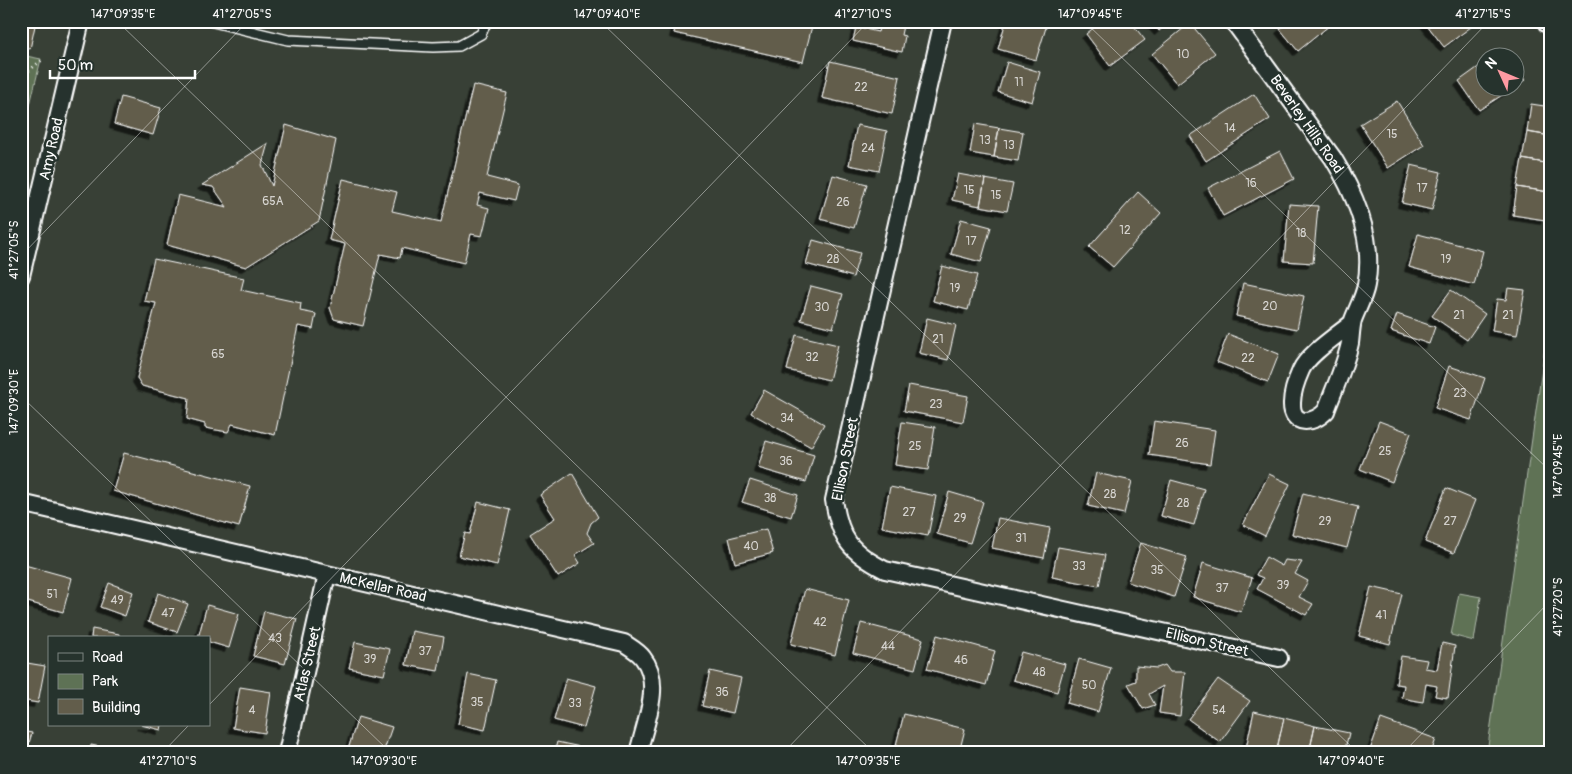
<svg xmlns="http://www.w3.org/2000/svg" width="1572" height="774" font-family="Pangolin,sans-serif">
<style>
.green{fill:#5e7255;stroke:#aeb8aa}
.building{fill:#625d4b;stroke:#fff;filter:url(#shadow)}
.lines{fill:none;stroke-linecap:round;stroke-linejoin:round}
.lane-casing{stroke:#fff;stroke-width:12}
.street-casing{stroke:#fff;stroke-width:20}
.secondary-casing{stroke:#fff;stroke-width:28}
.path{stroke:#fff;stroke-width:3;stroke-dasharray:1 4;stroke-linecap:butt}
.lane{stroke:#26332d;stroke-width:9}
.street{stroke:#26332d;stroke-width:16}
.secondary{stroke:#26332d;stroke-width:24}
.ticks{fill:none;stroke:#fff;stroke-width:1;stroke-opacity:0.45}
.labels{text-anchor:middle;stroke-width:5;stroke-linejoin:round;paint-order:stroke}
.number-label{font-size:12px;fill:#d8d6d2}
.street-label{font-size:15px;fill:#fff;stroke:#26332d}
.neatline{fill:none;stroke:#fff;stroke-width:2}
.ticks-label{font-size:12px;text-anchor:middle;fill:#fff}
</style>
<defs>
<filter id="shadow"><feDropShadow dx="-4.5" dy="4.5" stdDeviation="0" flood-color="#0009"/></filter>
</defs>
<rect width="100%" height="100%" fill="#384036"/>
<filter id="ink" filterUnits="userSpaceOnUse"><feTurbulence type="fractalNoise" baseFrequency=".02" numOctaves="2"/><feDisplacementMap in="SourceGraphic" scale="10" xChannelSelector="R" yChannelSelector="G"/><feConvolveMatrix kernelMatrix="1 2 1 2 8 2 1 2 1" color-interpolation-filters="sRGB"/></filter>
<g filter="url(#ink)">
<!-- green -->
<path class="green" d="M 21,55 L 41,59 L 21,142 Z
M 1551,306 L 1551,753 L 1487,753 Z
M 1459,593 L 1481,597 L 1474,641 L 1451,635 Z"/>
<!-- building -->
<path class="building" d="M 21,21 L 36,21 L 30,49 L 21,47 Z
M 677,21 L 809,21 L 813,22 L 803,62 L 674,33 Z
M 881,21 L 904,21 L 901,35 L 905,36 L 902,52 L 853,41 L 856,27 L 878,32 Z
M 1006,21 L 1048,21 L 1036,60 L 998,49 Z
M 1102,21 L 1130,21 L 1145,40 L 1110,66 L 1086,34 Z
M 1150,21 L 1170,21 L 1159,31 Z
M 1289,21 L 1335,21 L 1298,51 L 1280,29 Z
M 1424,21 L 1467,21 L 1471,27 L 1444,47 Z
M 1190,23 L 1215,53 L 1177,84 L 1152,54 Z
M 1505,49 L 1510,58 L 1493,58 Z
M 830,61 L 900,77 L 892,114 L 822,98 Z
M 1007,62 L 1040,72 L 1032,102 L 998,92 Z
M 1484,63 L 1484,88 L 1513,88 L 1479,110 L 1459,81 Z
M 1514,64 L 1525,80 L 1514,87 Z
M 473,85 L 507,93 L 487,177 L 518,185 L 514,201 L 480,193 L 477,205 L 489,208 L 482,236 L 471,234 L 464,263 L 402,248 L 400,258 L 380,254 L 363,326 L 334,319 L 330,308 L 345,244 L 329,240 L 343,179 L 397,192 L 392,211 L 441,222 Z
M 1254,94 L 1270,119 L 1206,161 L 1190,136 Z
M 121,97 L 161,108 L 153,135 L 114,124 Z
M 1397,101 L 1424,145 L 1388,168 L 1360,124 Z
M 1531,104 L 1551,107 L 1551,136 L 1527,132 Z
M 975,124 L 999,128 L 994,157 L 970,153 Z
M 286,125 L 336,140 L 319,221 L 246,267 L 167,245 L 178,195 L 227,207 L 213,187 L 202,185 L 268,143 L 262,165 L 272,186 Z
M 857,125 L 887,131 L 879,171 L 849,165 Z
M 999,128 L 1023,132 L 1018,161 L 994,157 Z
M 1527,132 L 1551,136 L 1551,164 L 1522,159 Z
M 1280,151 L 1294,179 L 1223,216 L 1208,188 Z
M 1522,159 L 1551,164 L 1549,192 L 1517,187 Z
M 1411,165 L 1441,172 L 1432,210 L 1402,203 Z
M 958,174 L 985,179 L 980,206 L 952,200 Z
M 833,175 L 867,184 L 854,228 L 820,219 Z
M 985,179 L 1013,184 L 1007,211 L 980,206 Z
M 1517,187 L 1549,192 L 1545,220 L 1513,215 Z
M 1138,192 L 1161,213 L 1113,267 L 1089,247 Z
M 1289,204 L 1318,206 L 1313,263 L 1284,261 Z
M 961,219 L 991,227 L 981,262 L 951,254 Z
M 1418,234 L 1483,251 L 1474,285 L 1409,267 Z
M 813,240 L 860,253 L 853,277 L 806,264 Z
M 154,259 L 244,278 L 241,290 L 301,303 L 300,311 L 316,314 L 313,329 L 298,326 L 275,435 L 232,424 L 228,432 L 205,428 L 205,424 L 187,419 L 189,398 L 142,386 L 137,378 L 156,303 L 144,301 Z
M 942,266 L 977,275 L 968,310 L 933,301 Z
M 1243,283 L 1304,296 L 1297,329 L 1236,316 Z
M 811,286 L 843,294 L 833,328 L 801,320 Z
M 1508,288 L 1525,290 L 1517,335 L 1492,331 L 1497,299 L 1506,300 Z
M 1451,290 L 1485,314 L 1467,340 L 1432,316 Z
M 1397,314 L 1435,327 L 1429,344 L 1391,331 Z
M 927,318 L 956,325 L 948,360 L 919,353 Z
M 1228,334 L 1279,354 L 1268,382 L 1217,362 Z
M 796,335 L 838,345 L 829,380 L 787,370 Z
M 1449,366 L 1485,378 L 1471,420 L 1435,408 Z
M 909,385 L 968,396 L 963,422 L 904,411 Z
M 764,390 L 824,424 L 811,447 L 751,413 Z
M 1154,421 L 1215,430 L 1210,464 L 1149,455 Z
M 1379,421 L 1411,433 L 1392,482 L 1360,469 Z
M 902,422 L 935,427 L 928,470 L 895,465 Z
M 766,441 L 814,455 L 806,482 L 758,468 Z
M 124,453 L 250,486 L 239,527 L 113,491 Z
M 572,473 L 598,517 L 591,523 L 587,533 L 594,543 L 575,555 L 580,563 L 558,577 L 530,534 L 555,518 L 540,495 Z
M 1096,473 L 1132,481 L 1124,514 L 1088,506 Z
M 1269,474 L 1290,484 L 1265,536 L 1243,525 Z
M 750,480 L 798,495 L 791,517 L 742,502 Z
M 1171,480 L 1204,489 L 1194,525 L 1161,516 Z
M 890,487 L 936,496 L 928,536 L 882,527 Z
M 1446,488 L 1475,500 L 1454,553 L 1425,542 Z
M 949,492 L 983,502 L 970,543 L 937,534 Z
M 1303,493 L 1358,507 L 1347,548 L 1292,534 Z
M 478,502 L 510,510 L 497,565 L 459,556 L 465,533 L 470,534 Z
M 998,518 L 1050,528 L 1044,558 L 992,548 Z
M 766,529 L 773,553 L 735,563 L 729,538 Z
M 1141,543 L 1187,557 L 1174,597 L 1128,582 Z
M 1058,547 L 1105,555 L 1099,586 L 1052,577 Z
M 1266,557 L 1282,566 L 1285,560 L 1302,562 L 1295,574 L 1308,581 L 1299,597 L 1313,604 L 1306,615 L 1257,589 L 1263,578 L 1256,575 Z
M 1203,563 L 1252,578 L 1241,612 L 1193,597 Z
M 21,564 L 72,578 L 63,612 L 21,600 Z
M 109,583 L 133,592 L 125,616 L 100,607 Z
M 1371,587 L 1402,594 L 1390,644 L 1359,636 Z
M 805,589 L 849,600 L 835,655 L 791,644 Z
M 158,593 L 188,604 L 177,632 L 148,622 Z
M 207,605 L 239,614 L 229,648 L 209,642 L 209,638 L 198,638 Z
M 264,611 L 297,619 L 285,664 L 253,656 Z
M 861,623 L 923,639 L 915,669 L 853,653 Z
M 92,629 L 119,634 L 119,638 L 91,638 Z
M 412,631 L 444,637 L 438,671 L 406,665 Z
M 937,635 L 995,651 L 986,685 L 927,669 Z
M 355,642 L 390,649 L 384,675 L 349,668 Z
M 1442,643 L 1455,646 L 1448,698 L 1435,696 L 1437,686 L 1426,684 L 1423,702 L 1402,698 L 1404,685 L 1396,684 L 1401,656 L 1427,660 L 1425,668 L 1437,670 Z
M 1021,652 L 1065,664 L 1057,692 L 1013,680 Z
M 1079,659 L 1111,668 L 1098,712 L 1067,703 Z
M 21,662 L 45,666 L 38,703 L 21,700 Z
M 1165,665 L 1170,672 L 1185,672 L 1180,716 L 1159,713 L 1163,686 L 1149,694 L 1155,705 L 1143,709 L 1128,684 L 1136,681 L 1136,666 L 1157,668 Z
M 710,671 L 741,678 L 733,713 L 702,706 Z
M 468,674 L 496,680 L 485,730 L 458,724 Z
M 566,678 L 596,686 L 584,728 L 554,720 Z
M 1218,679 L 1250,701 L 1220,742 L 1188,719 Z
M 240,687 L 271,692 L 265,733 L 233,728 Z
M 1254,711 L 1284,718 L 1276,753 L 1245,753 Z
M 904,714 L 965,729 L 959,753 L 924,753 L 896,745 Z
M 358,717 L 392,727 L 383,753 L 347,753 Z
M 1284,718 L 1315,726 L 1309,753 L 1276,753 Z
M 1381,719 L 1436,739 L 1431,753 L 1369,753 Z
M 141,725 L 162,725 L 161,730 Z
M 1315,726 L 1349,733 L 1344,753 L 1309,753 Z
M 21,731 L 32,733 L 26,753 L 21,753 Z
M 557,742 L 585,748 L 584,753 L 554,753 Z
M 91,745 L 131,753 L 90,753 Z
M 223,749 L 240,753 L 222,753 Z"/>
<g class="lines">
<defs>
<path id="lane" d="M 209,21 L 288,40 L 433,47 L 459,46 L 481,34 L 487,21"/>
<path id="street" d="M 943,21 L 834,500 C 840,539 850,552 885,570 L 1279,658
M 1233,21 L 1333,158 C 1355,194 1375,241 1366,285 C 1364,297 1357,309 1353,320 C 1351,328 1351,336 1350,343 C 1345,366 1334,389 1326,411 C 1314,424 1291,427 1292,403 C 1292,393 1297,379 1301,370 C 1308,354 1339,334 1352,323
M 21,276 L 81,21
M 21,503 L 624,643 C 630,647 639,652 643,658 C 663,683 645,724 638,753
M 287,753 L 327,574"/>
<path id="secondary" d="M 1550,21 L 1551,22"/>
</defs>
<!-- lane casing -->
<use href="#lane" class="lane-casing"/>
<!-- street casing -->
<use href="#street" class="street-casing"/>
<!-- secondary casing -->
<use href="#secondary" class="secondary-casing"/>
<!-- path -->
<path class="path" d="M 21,77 L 42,60"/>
<!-- lane -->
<use href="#lane" class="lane"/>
<!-- street -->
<use href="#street" class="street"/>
<!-- secondary -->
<use href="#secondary" class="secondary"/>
</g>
</g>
<!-- ticks -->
<path class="ticks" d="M 117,21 L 874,753M 600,21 L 1358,753M 1084,21 L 1551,472M 21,256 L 248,21M 21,396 L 391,753M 209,705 L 869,21M 162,753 L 189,725M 783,753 L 1489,21M 1403,753 L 1551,600"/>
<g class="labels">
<!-- number labels -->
<g class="number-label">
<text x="1183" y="58">10</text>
<text x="1019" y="86">11</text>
<text x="861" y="91">22</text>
<text x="1230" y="132">14</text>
<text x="1392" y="138">15</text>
<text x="985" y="144">13</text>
<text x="1009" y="149">13</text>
<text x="868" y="152">24</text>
<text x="1251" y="187">16</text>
<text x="1422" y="192">17</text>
<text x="969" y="194">15</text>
<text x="996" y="199">15</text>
<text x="273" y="205">65A</text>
<text x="843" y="206">26</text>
<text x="1125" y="234">12</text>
<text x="1301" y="237">18</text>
<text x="971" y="245">17</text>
<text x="833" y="263">28</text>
<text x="1446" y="263">19</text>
<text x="955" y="292">19</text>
<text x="1270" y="310">20</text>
<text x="822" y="311">30</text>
<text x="1459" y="319">21</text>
<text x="1508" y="319">21</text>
<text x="938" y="343">21</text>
<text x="218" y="358">65</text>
<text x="812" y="361">32</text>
<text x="1248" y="362">22</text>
<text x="1460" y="397">23</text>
<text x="936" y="408">23</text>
<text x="787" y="422">34</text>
<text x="1182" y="447">26</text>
<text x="915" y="450">25</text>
<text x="1385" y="455">25</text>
<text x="786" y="465">36</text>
<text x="1110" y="498">28</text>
<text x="770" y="502">38</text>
<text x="1183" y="507">28</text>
<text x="909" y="516">27</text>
<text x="960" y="522">29</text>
<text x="1325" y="525">29</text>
<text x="1450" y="525">27</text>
<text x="1021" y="542">31</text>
<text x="751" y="550">40</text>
<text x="1079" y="570">33</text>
<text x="1157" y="574">35</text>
<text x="1283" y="589">39</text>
<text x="1222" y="592">37</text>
<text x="52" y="598">51</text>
<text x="117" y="604">49</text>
<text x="168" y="617">47</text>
<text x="1381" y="619">41</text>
<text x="820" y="626">42</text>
<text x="275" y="642">43</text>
<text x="888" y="650">44</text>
<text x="425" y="655">37</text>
<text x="370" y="663">39</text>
<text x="961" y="664">46</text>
<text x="1039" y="676">48</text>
<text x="1089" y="689">50</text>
<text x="722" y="696">36</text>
<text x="477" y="706">35</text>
<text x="575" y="707">33</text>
<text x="252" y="714">4</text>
<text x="1219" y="714">54</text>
</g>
<!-- street labels -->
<g class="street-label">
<text transform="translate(1307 124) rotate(55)" y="5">Beverley Hills Road</text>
<text transform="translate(51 149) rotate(-77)" y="5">Amy Road</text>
<text transform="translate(845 459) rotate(-79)" y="5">Ellison Street</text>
<text transform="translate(383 587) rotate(13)" y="5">McKellar Road</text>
<text transform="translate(1207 642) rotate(13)" y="5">Ellison Street</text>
<text transform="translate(307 664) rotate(-77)" y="5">Atlas Street</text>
</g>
</g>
<!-- margin -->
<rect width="1572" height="774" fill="none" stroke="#26332d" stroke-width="55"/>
<!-- legend -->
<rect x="48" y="636" width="162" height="90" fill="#26332d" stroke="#7d8581"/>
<rect x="58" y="653" width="25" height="8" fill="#26332d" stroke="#7d8581"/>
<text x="92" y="662" font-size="15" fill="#ffffff">Road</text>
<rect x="58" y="674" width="25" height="15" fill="#5e7255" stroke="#7d8581"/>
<text x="92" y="686" font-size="15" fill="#ffffff">Park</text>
<rect x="58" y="699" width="25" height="15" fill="#625d4b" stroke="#7d8581"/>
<text x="92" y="712" font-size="15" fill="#ffffff">Building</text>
<!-- north arrow -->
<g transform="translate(1500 72) rotate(314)"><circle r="24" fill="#26332d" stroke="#7d8581"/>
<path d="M0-4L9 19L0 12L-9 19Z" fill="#ff9aa2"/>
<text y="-8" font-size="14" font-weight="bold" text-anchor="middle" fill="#ffffff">N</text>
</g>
<!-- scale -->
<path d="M50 70v8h145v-8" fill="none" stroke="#ffffff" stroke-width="2.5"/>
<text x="58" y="70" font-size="15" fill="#ffffff" stroke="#26332d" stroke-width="4" paint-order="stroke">50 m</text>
<rect x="28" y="28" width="1516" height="718" class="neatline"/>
<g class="ticks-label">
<text x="123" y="18">147°09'35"E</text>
<text x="242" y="18">41°27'05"S</text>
<text x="607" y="18">147°09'40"E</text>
<text x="863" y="18">41°27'10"S</text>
<text x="1090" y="18">147°09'45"E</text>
<text x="1483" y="18">41°27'15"S</text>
<text transform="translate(14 250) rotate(-90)" y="4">41°27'05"S</text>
<text transform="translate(14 402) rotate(-90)" y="4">147°09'30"E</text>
<text transform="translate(1558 466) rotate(-90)" y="4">147°09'45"E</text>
<text transform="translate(1558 607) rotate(-90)" y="4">41°27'20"S</text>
<text x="168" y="765">41°27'10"S</text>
<text x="384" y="765">147°09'30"E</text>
<text x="868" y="765">147°09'35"E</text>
<text x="1351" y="765">147°09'40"E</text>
</g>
</svg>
